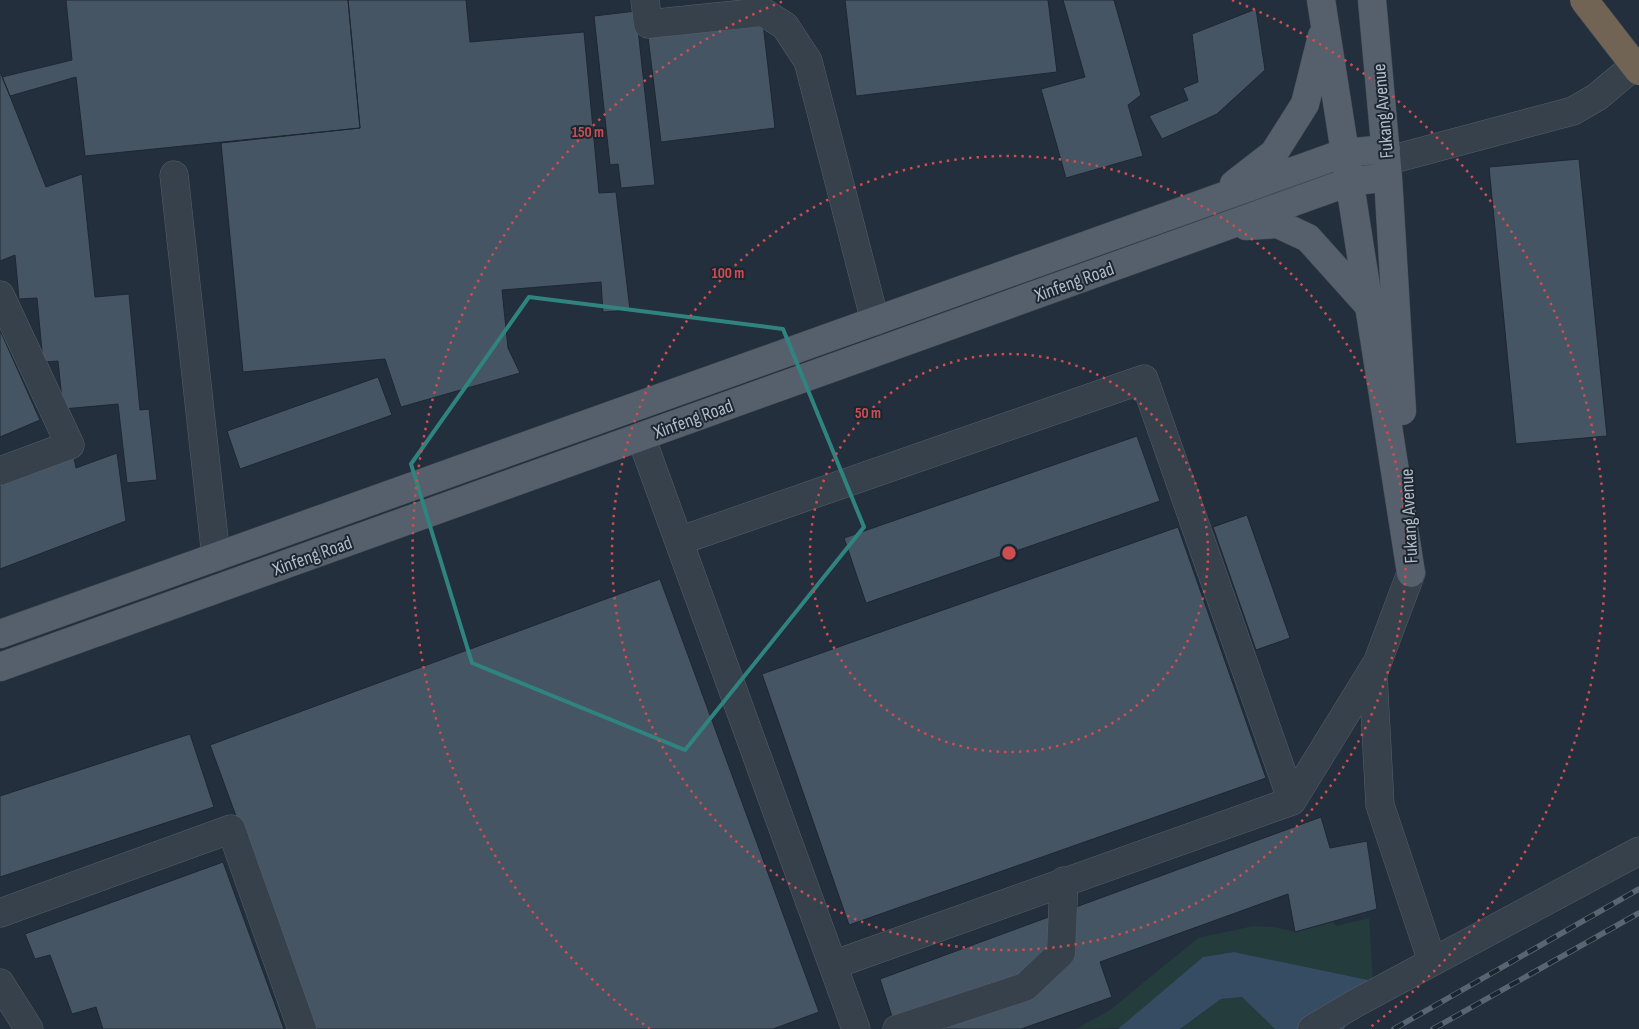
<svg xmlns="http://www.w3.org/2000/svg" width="1639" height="1029" font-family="'Sofia Sans Condensed',sans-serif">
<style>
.green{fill:#253c3d}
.water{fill:#364c63}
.building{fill:#465563;stroke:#1e2833}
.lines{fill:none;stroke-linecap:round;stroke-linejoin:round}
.minor-casing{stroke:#555f6a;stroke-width:29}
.major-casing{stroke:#404a55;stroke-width:29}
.minor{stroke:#37414c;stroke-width:28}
.major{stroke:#55606c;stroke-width:28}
.rail-casing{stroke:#596573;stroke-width:5.5}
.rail{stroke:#1c2631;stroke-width:4;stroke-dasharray:11;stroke-linecap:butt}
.highway-bridge-casing{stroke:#424c57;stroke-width:29;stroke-linecap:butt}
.highway-bridge{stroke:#726454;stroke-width:28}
.marked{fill:none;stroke:#308480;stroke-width:4;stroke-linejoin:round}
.ring{fill:none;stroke:#cd4d50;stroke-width:2.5;stroke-dasharray:2.5 5}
.labels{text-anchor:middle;stroke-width:4;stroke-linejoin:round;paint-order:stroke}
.street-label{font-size:19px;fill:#b2bcc8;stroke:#1c2631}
.centre{fill:#cd4d50;stroke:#1c2631;stroke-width:2.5}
.ring-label{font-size:15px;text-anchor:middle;font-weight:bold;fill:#cd4d50;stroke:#1c2631;stroke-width:4;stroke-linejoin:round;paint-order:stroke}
</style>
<rect width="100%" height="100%" fill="#232f3c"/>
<!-- green -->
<path class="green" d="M 1369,918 L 1373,981 L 1234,952 L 1203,957 L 1120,1028 L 1076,1029 L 1110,1010 L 1198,938 L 1253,926 L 1273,927 L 1296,932 L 1332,922 L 1337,926 Z
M 1242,997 L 1275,1029 L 1180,1029 L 1221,999 Z"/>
<!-- water -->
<path class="water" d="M 1234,952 L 1373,981 L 1344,1029 L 1275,1029 L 1242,997 L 1221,999 L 1180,1029 L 1118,1029 L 1203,957 Z"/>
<!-- building -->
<path class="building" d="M 66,0 L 348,0 L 360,128 L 85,156 L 76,77 L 10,96 L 2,77 L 72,60 Z
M 348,0 L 466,0 L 470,42 L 584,32 L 599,193 L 616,192 L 630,310 L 603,312 L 601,282 L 502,290 L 508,348 L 520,373 L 401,407 L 385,359 L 243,372 L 221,143 L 360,128 Z
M 845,0 L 1048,0 L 1057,72 L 856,96 Z
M 1063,0 L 1114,0 L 1141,95 L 1128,105 L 1143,156 L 1066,178 L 1041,89 L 1085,77 Z
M 1256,9 L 1265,70 L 1217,114 L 1162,139 L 1149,116 L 1188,100 L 1183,88 L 1198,82 L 1192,34 Z
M 636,11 L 655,185 L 621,188 L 618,164 L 610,165 L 594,16 Z
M 763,23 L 775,128 L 661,142 L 648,37 Z
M 0,71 L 46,187 L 82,174 L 95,297 L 129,294 L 140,410 L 149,409 L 157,480 L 127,483 L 118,404 L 63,409 L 58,361 L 43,362 L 37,298 L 19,299 L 15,255 L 0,261 Z
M 1579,159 L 1607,436 L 1516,444 L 1489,167 Z
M 0,330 L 40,420 L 0,437 Z
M 378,377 L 392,415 L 240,469 L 227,431 Z
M 1137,436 L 1160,501 L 866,603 L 844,538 Z
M 117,453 L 126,521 L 0,569 L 0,484 L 74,458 L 76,468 Z
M 1247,515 L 1290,638 L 1256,650 L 1213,527 Z
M 1178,527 L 1266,778 L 849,925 L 762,674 Z
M 660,579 L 819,1012 L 773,1029 L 314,1029 L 210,745 Z
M 190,734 L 214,807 L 0,877 L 0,796 Z
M 1321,817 L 1330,848 L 1367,841 L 1377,909 L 1295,932 L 1288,894 L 1100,962 L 1112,997 L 1021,1029 L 896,1029 L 880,979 Z
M 223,862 L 284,1029 L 103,1029 L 96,1007 L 72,1014 L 50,955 L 35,959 L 25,934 Z"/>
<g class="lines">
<defs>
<path id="minor" d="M 645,0 L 648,24 L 763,12 L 785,26 L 808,61 L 875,321
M 1386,161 L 1573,111 L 1597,97 L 1639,62
M 174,175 L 216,557
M 0,295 L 70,445 L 0,471
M 641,437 L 856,1029
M 679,541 L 1144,379 L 1292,801 L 833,965
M 1411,573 L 1373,674 L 1380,805 L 1432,961
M 1292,801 L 1375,666
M 0,913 L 231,829 L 302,1029
M 0,983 L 29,1029
M 897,1029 L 1025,987 L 1061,953 L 1064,881
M 1312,1029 L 1354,1004 L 1639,851"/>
<path id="major" d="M 1321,0 L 1411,573
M 1372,0 L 1388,177 L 1402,411
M 1234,184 L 1274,153 L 1305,104 L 1322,36
M 1246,226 L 1278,224 L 1308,238 L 1369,306
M 0,634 L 1344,153 L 1386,149
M 0,667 L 1349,182 L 1388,177"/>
</defs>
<!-- minor casing -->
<use href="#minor" class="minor-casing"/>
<!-- major casing -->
<use href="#major" class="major-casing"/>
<!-- minor -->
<use href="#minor" class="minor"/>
<!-- major -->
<use href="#major" class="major"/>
<defs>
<path id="rail" d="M 1394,1029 L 1639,889
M 1433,1029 L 1639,913"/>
</defs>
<!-- rail casing -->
<use href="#rail" class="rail-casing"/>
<!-- rail -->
<use href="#rail" class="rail"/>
<defs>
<path id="highway-bridge" d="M 1584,0 L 1639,71"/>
</defs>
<!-- highway-bridge casing -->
<use href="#highway-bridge" class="highway-bridge-casing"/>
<!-- highway-bridge -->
<use href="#highway-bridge" class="highway-bridge"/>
</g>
<!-- marked area -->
<path class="marked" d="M 529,297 L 783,329 L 864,527 L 685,750 L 472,663 L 411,464 Z"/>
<!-- distance rings -->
<g class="ring">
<circle cx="1009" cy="553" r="199"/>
<circle cx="1009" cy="553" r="397"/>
<path d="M650 1029A596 596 0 0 1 786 0M1232 0A596 596 0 0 1 1368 1029"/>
</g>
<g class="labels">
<!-- street labels -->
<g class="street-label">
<text transform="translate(1382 111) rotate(-95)" y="7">Fukang Avenue</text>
<text transform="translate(1074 281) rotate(-20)" y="7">Xinfeng Road</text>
<text transform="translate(693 418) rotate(-20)" y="7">Xinfeng Road</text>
<text transform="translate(1408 516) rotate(-93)" y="7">Fukang Avenue</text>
<text transform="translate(312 555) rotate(-20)" y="7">Xinfeng Road</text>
</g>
</g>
<circle cx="1009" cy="553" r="8" class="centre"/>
<g class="ring-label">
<text x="588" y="137">150 m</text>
<text x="728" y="278">100 m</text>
<text x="868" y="418">50 m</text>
</g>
</svg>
